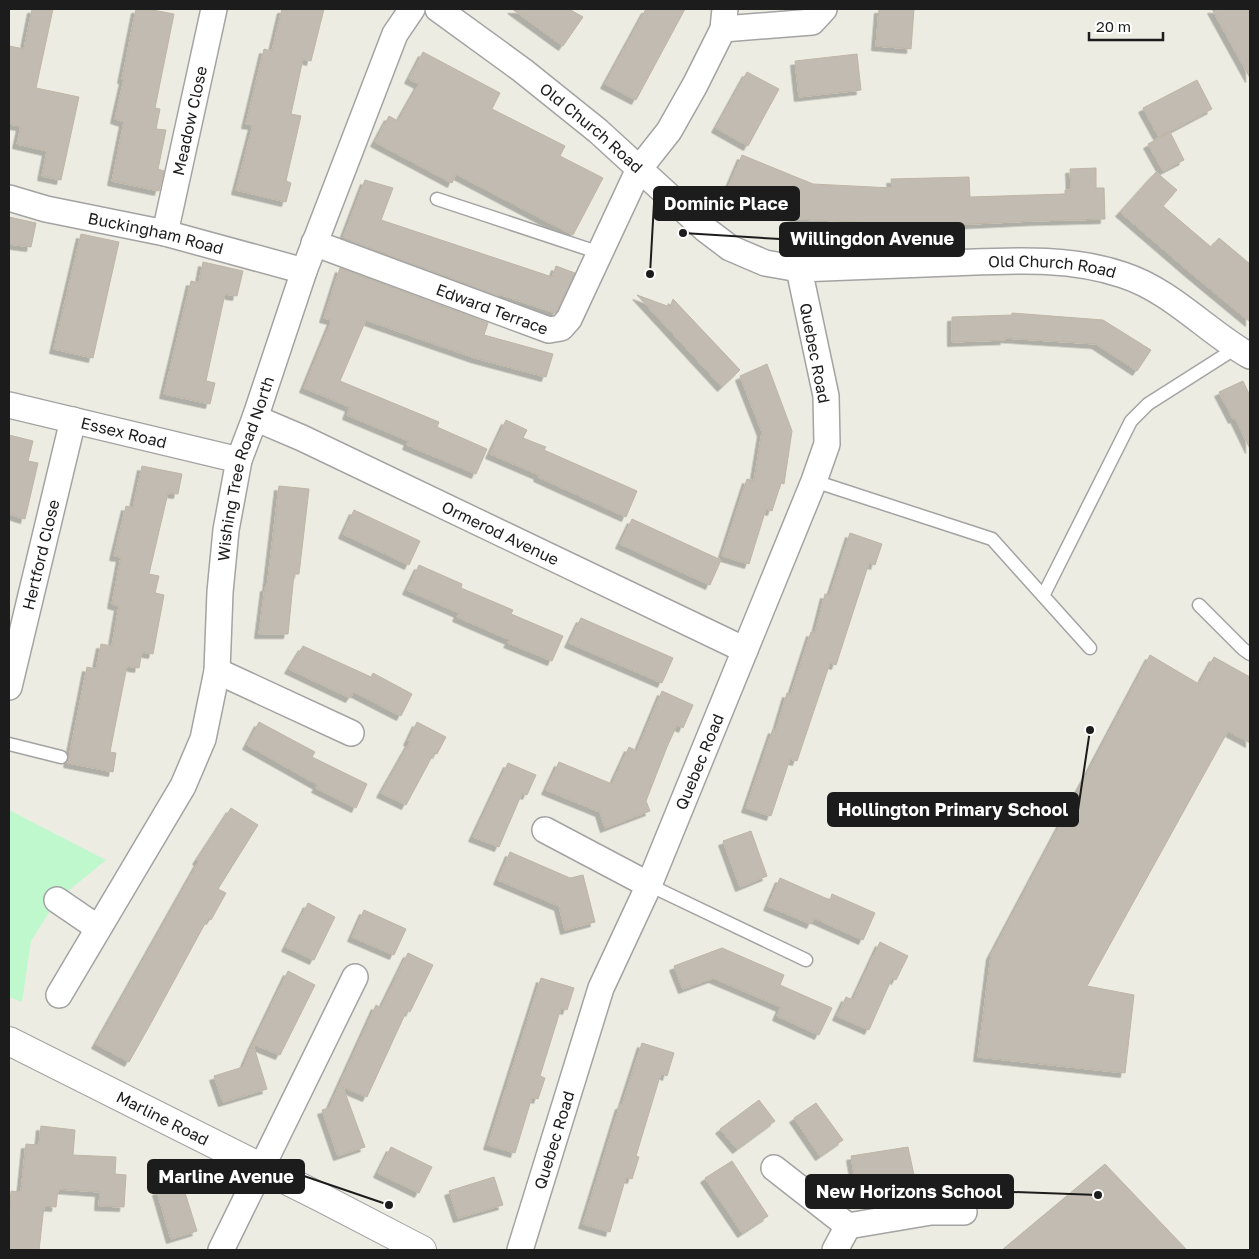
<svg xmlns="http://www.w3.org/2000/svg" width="1259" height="1259" font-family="'Golos Text',sans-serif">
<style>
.park{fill:#bff8cd}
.building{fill:#c2bbb2;stroke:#bfb5a5;filter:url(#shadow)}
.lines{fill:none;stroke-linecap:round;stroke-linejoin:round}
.service-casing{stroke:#a3a3a3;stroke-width:15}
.minor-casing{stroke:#a3a3a3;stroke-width:28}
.tertiary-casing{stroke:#a3a3a3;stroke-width:30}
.service{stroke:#fff;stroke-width:12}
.minor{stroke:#fff;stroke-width:25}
.tertiary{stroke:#fff;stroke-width:28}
.labels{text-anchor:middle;stroke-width:4;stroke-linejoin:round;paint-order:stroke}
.street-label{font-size:16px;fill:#1c1c1c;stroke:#fff}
.leader{fill:none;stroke:#1c1c1c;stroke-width:2}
.callout-dot{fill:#1c1c1c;stroke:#fff;stroke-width:2}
.callout{fill:#1c1c1c;stroke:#1c1c1c;stroke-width:2}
.callout-label{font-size:18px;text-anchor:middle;font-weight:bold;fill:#fff}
</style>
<defs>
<filter id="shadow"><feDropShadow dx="-4.5" dy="4.5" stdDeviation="0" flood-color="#0004"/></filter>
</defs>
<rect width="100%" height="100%" fill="#edece2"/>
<!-- park -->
<path class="park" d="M 9,810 L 106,860 L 57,900 L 31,941 L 22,1002 L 9,997 Z"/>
<!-- building -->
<path class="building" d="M 32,9 L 53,9 L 36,88 L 79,97 L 61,180 L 42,176 L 47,151 L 17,144 L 21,126 L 9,124 L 9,46 L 24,49 Z
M 136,9 L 147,9 L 174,14 L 155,108 L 160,109 L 156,129 L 166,130 L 158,169 L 164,171 L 159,191 L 112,181 L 124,122 L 115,119 L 124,79 L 122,79 Z
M 282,9 L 324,9 L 311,61 L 303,59 L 291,114 L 301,116 L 286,181 L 291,183 L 286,202 L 236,190 L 253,125 L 246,124 L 264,49 L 272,51 Z
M 512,9 L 569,9 L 583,17 L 563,46 Z
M 646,9 L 685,9 L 636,100 L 605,84 Z
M 879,9 L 914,9 L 911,49 L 876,46 Z
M 1212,9 L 1250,9 L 1250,78 Z
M 423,52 L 500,93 L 492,109 L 565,146 L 560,156 L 603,178 L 573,235 L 456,174 L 452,183 L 375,142 L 389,116 L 398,121 L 419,84 L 409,79 Z
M 857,54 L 861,90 L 799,97 L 795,61 Z
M 747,72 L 779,89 L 748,146 L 716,128 Z
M 1197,80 L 1212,109 L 1159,137 L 1143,108 Z
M 1170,132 L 1184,160 L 1163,171 L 1148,144 Z
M 742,155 L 813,184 L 892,188 L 891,179 L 969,177 L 970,197 L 1065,194 L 1065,190 L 1071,190 L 1070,169 L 1096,168 L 1096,188 L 1104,188 L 1105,219 L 1033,221 L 892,228 L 892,224 L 799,219 L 727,190 Z
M 1156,172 L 1177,190 L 1163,206 L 1211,247 L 1219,238 L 1250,264 L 1250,322 L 1192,274 L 1120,212 Z
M 365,180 L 393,188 L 381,220 L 552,277 L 556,266 L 575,273 L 557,311 L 555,313 L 499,294 L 499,296 L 343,238 Z
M 9,217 L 36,223 L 31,247 L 9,244 Z
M 81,234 L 119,242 L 93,358 L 54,349 Z
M 203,262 L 243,271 L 237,296 L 225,294 L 206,381 L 215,383 L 210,404 L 164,394 L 191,281 L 199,283 Z
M 340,268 L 488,323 L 484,335 L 553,354 L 546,377 L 475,358 L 366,320 L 340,381 L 439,422 L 437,427 L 487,449 L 476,474 L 407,445 L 409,441 L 347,415 L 350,407 L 304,388 L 332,320 L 324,318 Z
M 637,295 L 670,307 L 673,299 L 740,370 L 722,387 Z
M 1012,313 L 1103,320 L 1151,350 L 1137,371 L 1096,344 L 1004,338 L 1005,340 L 952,342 L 952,317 L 1012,315 Z
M 767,364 L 792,431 L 784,484 L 781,483 L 772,511 L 766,509 L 749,564 L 722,556 L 747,479 L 754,481 L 762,432 L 740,376 Z
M 1243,381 L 1250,396 L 1250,449 L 1235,418 L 1233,419 L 1219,392 Z
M 506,420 L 527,430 L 523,438 L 546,447 L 544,450 L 637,491 L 626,517 L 538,477 L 539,475 L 490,454 Z
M 9,435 L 33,441 L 28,461 L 38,463 L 25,519 L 9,514 Z
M 142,466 L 182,474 L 178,494 L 168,493 L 149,574 L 159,576 L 155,593 L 164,595 L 153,654 L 142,652 L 139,668 L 127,666 L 110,752 L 116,753 L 113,772 L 68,763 L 87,667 L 96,669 L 101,644 L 112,646 L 119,606 L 112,604 L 121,557 L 114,556 L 126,506 L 133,508 Z
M 279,486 L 309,489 L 299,574 L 294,574 L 288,634 L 259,634 L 265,587 L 267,587 Z
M 354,510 L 420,541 L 409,565 L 343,534 Z
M 632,519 L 721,560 L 710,585 L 620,544 Z
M 850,533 L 882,544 L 875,565 L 869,563 L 836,665 L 830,663 L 797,761 L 790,759 L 771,816 L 746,808 L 773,729 L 776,730 L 787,693 L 791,694 L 811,632 L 815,633 L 825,594 L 830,595 Z
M 419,565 L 462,584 L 461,588 L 513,610 L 511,614 L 563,636 L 552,661 L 508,643 L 510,640 L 457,617 L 459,613 L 407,590 Z
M 581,618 L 673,658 L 662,683 L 569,643 Z
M 303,646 L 371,677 L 373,673 L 412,694 L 401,716 L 354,692 L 350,698 L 289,669 Z
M 1150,655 L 1199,684 L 1214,657 L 1250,677 L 1250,743 L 1228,731 L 1087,986 L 1134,995 L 1125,1073 L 978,1057 L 991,955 Z
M 662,691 L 693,705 L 683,728 L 677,725 L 667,747 L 646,801 L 650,811 L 605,828 L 600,812 L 546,790 L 559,762 L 612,784 L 629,747 L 637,751 Z
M 259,722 L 315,752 L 312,757 L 367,784 L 356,808 L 316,788 L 318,785 L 247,745 Z
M 417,722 L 446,737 L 437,754 L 434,753 L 406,805 L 381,793 L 410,742 L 408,741 Z
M 508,763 L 536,775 L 527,795 L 522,793 L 499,847 L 473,837 Z
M 231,808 L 258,825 L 218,889 L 226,893 L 211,920 L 208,918 L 151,1023 L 129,1062 L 96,1044 L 199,861 L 197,860 Z
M 751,831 L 767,876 L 740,887 L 723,841 Z
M 510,852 L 570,878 L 583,875 L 595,922 L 565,930 L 559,906 L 498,880 Z
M 780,878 L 830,900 L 832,894 L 875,913 L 863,940 L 814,918 L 811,924 L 768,906 Z
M 308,903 L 335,917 L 314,960 L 286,947 Z
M 364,910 L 406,929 L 394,955 L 352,937 Z
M 880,942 L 908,956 L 896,980 L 892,978 L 869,1030 L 837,1016 L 846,997 L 853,1000 Z
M 722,948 L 784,975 L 780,985 L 832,1008 L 819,1035 L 777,1016 L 781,1007 L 713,978 L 683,989 L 674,966 Z
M 408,953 L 433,965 L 410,1012 L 407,1010 L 367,1097 L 343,1087 L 365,1147 L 338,1156 L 322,1110 L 329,1108 L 376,1005 L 381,1008 Z
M 288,971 L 315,985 L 280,1055 L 253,1044 Z
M 541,978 L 574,988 L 567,1010 L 561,1008 L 540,1076 L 545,1078 L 538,1099 L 532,1097 L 515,1153 L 488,1145 Z
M 642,1043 L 674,1053 L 667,1076 L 661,1073 L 636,1156 L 639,1157 L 632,1179 L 626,1177 L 610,1232 L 583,1224 L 620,1105 L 622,1105 Z
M 253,1044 L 267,1089 L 223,1102 L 214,1076 L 243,1067 Z
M 759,1100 L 775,1121 L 737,1149 L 720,1129 Z
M 816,1103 L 843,1140 L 820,1156 L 794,1118 Z
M 41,1126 L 75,1130 L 73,1155 L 116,1157 L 115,1174 L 126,1175 L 124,1207 L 99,1206 L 100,1192 L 58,1189 L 56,1207 L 44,1206 L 39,1250 L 9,1250 L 9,1216 L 11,1191 L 21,1192 L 26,1144 L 39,1145 Z
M 391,1147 L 432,1167 L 419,1193 L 378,1173 Z
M 908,1147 L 914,1175 L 856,1185 L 851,1156 Z
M 732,1161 L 768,1216 L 742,1233 L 705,1178 Z
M 1105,1164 L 1187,1250 L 1002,1250 Z
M 494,1177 L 503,1205 L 458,1218 L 449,1191 Z
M 182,1183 L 197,1231 L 171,1239 L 157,1191 Z"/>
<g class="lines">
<defs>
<path id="service" d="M 437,199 L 600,253
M 814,481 L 992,539 L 1090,648
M 1043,596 L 1131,421 L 1148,404 L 1236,348
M 1199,605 L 1243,649 L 1250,654
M 9,744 L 61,757
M 649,885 L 806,960"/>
<g id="minor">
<path id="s1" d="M 438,9 L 522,70 L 598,131 L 705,229 L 730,248 L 765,263 L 799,269 C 849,267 900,265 950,263 C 1007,261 1068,256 1123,275 C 1172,291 1206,331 1250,356"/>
<path d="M 723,29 L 812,22 L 824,9"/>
<path id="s2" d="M 9,198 L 46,209 L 165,233 L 304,271"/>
<path id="s3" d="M 165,233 L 214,9"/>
<path id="s4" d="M 314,243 L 549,330 L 561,328 L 569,319 L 639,169 L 669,131 L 695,85 L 723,29 L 725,9"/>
<path id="s5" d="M 9,405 L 239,460"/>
<path id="s6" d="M 255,418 L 302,438 L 745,650"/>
<path d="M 217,671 L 351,733"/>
<path id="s7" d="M 9,687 L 73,420"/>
<path d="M 545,830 L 649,885"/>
<path d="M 57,900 L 98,928"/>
<path id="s8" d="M 59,995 L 183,786 L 203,739 L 217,671 L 220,592 L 226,530 L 239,460 L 255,418 L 304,271 L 395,34 L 412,9"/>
<path d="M 774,1168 L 848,1226 L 835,1250"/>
<path d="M 848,1226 L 931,1212 L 964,1212"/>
<path d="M 221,1250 L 355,977"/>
<path id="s9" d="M 520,1250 L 601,988 L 649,885 L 814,481 L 827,444 L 826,396 L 799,269"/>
</g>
<g id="tertiary">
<path id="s10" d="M 9,1041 L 324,1199 L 422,1250"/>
</g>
</defs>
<!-- service casing -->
<use href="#service" class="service-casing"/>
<!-- minor casing -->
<use href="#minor" class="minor-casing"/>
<!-- tertiary casing -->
<use href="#tertiary" class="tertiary-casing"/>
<!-- service -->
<use href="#service" class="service"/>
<!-- minor -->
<use href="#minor" class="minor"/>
<!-- tertiary -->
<use href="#tertiary" class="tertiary"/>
</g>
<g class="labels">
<!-- street labels -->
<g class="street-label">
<text dy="6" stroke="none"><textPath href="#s3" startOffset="115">Meadow Close</textPath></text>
<text dy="6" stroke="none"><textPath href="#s1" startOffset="194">Old Church Road</textPath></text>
<text dy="6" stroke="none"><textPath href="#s2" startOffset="151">Buckingham Road</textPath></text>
<text dy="6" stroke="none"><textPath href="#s1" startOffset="704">Old Church Road</textPath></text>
<text dy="6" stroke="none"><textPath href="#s4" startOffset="190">Edward Terrace</textPath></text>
<text transform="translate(815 353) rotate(79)" y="6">Quebec Road</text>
<text dy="6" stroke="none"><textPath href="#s5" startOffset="118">Essex Road</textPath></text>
<text dy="6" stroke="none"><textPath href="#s8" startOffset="569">Wishing Tree Road North</textPath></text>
<text dy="6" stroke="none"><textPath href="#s6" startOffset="271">Ormerod Avenue</textPath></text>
<text dy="6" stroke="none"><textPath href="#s7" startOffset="136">Hertford Close</textPath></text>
<text dy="6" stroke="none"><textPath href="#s9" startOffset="521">Quebec Road</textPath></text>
<text dy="6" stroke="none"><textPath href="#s10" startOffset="172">Marline Road</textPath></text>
<text dy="6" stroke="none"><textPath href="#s9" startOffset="115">Quebec Road</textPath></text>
</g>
</g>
<!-- callouts -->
<path class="leader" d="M650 274L654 203M683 233L780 239M1090 730L1078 810M389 1205L304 1176M1098 1195L1013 1192"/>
<g class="callout-dot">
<circle cx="650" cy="274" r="5"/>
<circle cx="683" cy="233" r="5"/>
<circle cx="1090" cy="730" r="5"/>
<circle cx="389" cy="1205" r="5"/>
<circle cx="1098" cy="1195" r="5"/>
</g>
<g class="callout">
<rect x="654" y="187" width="145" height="33" rx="5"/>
<rect x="780" y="223" width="184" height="33" rx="5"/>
<rect x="828" y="793" width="250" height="33" rx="5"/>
<rect x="148" y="1160" width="156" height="33" rx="5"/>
<rect x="806" y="1175" width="207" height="33" rx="5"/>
</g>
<g class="callout-label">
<text x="726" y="210">Dominic Place</text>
<text x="872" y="245">Willingdon Avenue</text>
<text x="953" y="816">Hollington Primary School</text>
<text x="226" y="1183">Marline Avenue</text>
<text x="909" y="1198">New Horizons School</text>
</g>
<!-- border -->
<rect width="1259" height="1259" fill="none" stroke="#1c1c1c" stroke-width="20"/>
<!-- scale -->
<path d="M1089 32v8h74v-8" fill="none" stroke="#1c1c1c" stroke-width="2.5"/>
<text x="1096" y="32" font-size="15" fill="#1c1c1c" stroke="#ffffff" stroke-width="4" paint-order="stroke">20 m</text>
</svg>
